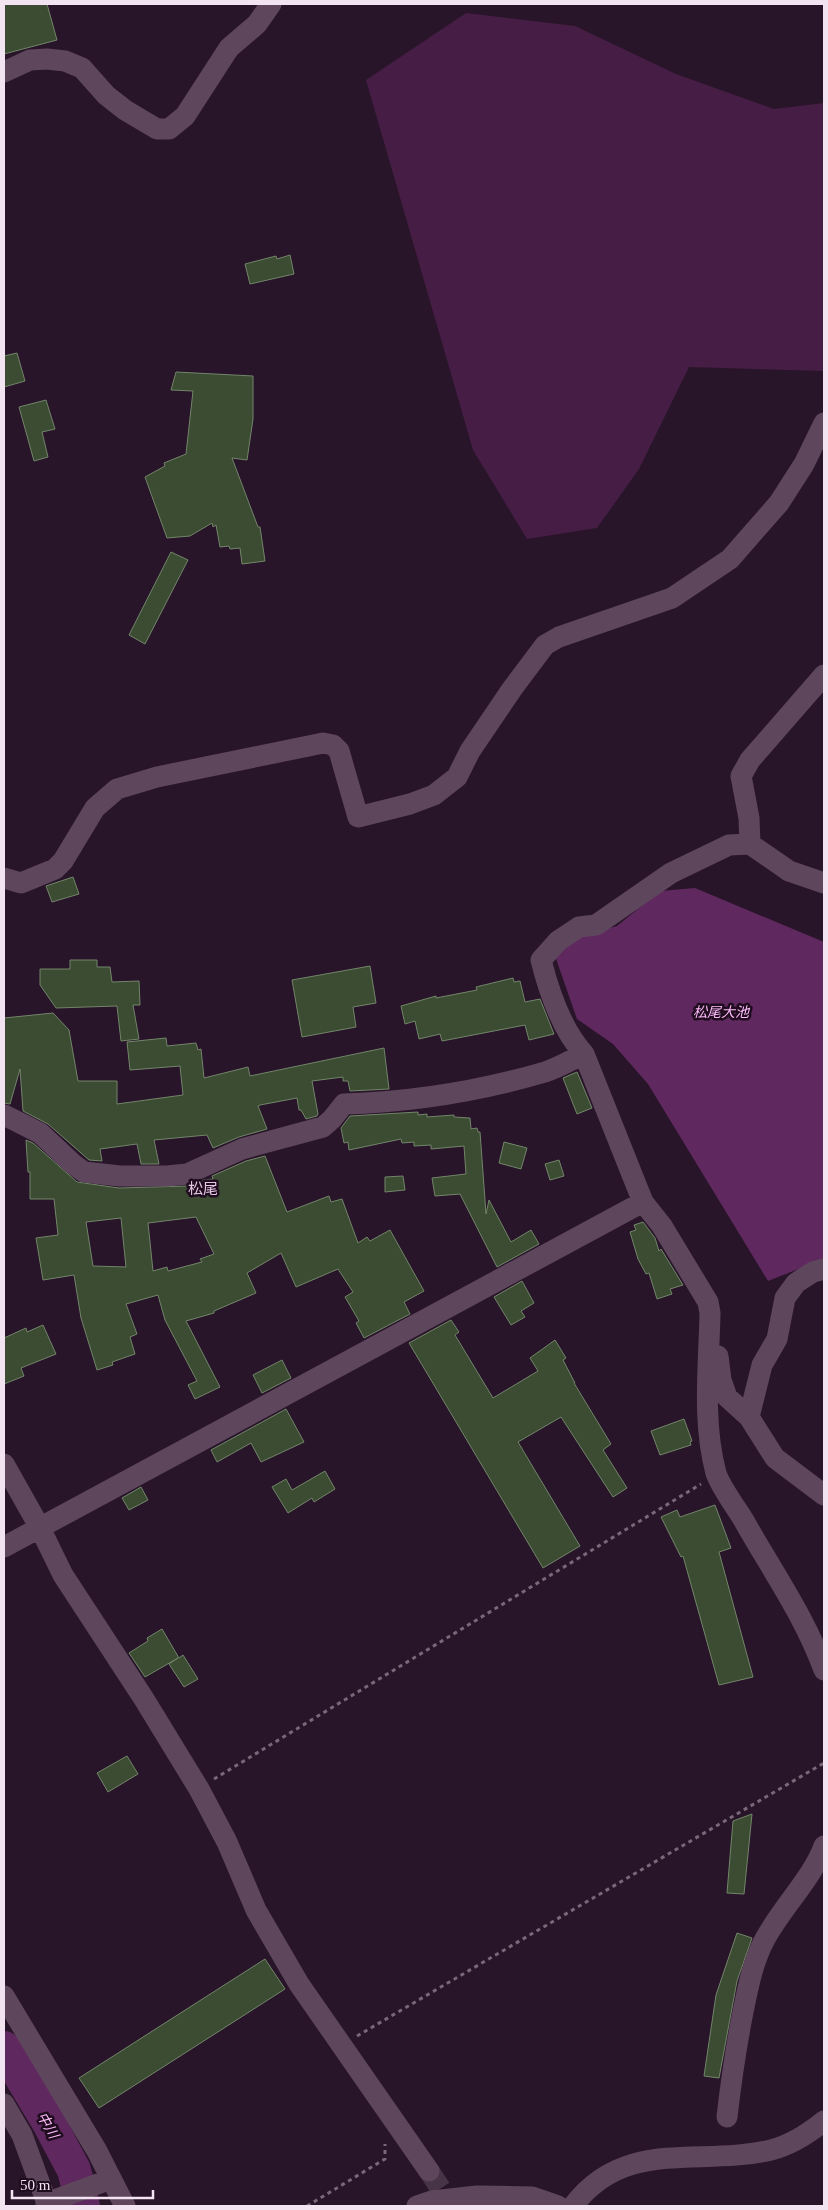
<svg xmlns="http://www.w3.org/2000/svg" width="828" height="2210" font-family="'Times New Roman','Noto Sans JP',serif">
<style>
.green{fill:#461d45}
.water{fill:#5f285e}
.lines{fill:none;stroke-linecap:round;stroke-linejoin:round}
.river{stroke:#5f285e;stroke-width:34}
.building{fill:#3b4c33;stroke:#72856a;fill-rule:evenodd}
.minor-tunnel{stroke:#473447;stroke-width:21;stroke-dasharray:21 11;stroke-linecap:butt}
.path{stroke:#7a6879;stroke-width:3;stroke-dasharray:4 4;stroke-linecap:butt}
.minor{stroke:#5e475d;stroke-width:21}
.labels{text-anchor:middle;stroke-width:5;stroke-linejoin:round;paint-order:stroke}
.water-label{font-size:14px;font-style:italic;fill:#febcfb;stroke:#1f0c1f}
.quarter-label{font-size:15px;fill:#e5c8e3;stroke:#1f0c1f}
</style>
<rect width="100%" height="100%" fill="#291529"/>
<!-- green -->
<path class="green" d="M 466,13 L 575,26 L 676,74 L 774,109 L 824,103 L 824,371 L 689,367 L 639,469 L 597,528 L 527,539 L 473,450 L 366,80 Z"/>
<!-- water -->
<path class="water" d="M 695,888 L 824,942 L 824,1259 L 768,1281 L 648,1084 L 613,1044 L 577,1019 L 554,953 L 569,940 L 617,926 L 660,891 Z"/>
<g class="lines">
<!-- river -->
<path class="river" d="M 4,2048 L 49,2123 L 74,2170 L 83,2206"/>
</g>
<!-- building -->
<path class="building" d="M 4,4 L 47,4 L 57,40 L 4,54 Z
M 290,255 L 294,274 L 250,284 L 245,264 L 276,256 L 277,259 Z
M 17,353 L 25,381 L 4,387 L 4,356 Z
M 176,372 L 253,376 L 253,419 L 247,460 L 232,458 L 258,527 L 260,527 L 265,561 L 242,564 L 240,548 L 230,549 L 229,546 L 220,547 L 216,525 L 213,527 L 212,523 L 190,536 L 167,538 L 145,477 L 165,466 L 164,463 L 186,454 L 193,391 L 171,390 Z
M 46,400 L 55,429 L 42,432 L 48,457 L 34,461 L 19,407 Z
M 171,552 L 188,560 L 145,644 L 129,635 Z
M 73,877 L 79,894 L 52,902 L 46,886 Z
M 70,960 L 97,960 L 97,967 L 110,967 L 112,982 L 139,981 L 140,1005 L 133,1005 L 139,1039 L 121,1041 L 117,1006 L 56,1008 L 40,985 L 40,969 L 70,969 Z
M 370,966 L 376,1003 L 353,1007 L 356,1027 L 302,1037 L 292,980 Z
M 513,978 L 514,982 L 520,981 L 525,1002 L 540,999 L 554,1034 L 529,1040 L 525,1025 L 442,1041 L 440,1034 L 419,1039 L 415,1021 L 405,1024 L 401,1006 L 436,996 L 436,998 L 477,990 L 476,987 Z
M 53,1013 L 69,1030 L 78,1081 L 117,1081 L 117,1104 L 183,1095 L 180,1066 L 130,1070 L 127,1042 L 166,1038 L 167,1046 L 196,1043 L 198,1050 L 201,1049 L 204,1078 L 248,1067 L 250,1076 L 384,1048 L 389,1089 L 350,1091 L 348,1081 L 343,1081 L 343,1077 L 312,1081 L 318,1114 L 317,1116 L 306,1119 L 301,1110 L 299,1110 L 297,1098 L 260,1105 L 258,1106 L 267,1129 L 239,1137 L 213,1148 L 207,1135 L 154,1140 L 159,1164 L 141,1164 L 137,1144 L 100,1149 L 102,1161 L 89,1160 L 48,1124 L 23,1111 L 20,1069 L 10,1104 L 4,1103 L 4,1018 Z
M 577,1072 L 592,1108 L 577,1114 L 563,1078 Z
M 418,1112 L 418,1115 L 427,1114 L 427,1117 L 454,1115 L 454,1117 L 470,1118 L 471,1129 L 477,1128 L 478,1132 L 480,1132 L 486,1214 L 489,1200 L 511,1242 L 531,1230 L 539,1244 L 497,1267 L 460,1194 L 435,1196 L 432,1178 L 466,1174 L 464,1146 L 431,1149 L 431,1145 L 414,1146 L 414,1142 L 402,1143 L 401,1139 L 349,1150 L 348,1142 L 344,1143 L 341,1128 L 350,1116 Z
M 26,1140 L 33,1143 L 77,1182 L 119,1188 L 189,1186 L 204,1180 L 213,1179 L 212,1176 L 246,1161 L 265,1156 L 287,1212 L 329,1196 L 331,1202 L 342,1199 L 358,1243 L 367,1237 L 370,1241 L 390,1230 L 424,1291 L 404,1302 L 410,1314 L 364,1338 L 356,1323 L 359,1321 L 345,1297 L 353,1292 L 338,1269 L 296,1287 L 281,1253 L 247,1273 L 256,1293 L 214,1311 L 214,1313 L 186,1321 L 220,1387 L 195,1399 L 188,1385 L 197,1381 L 165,1320 L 158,1295 L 126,1304 L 137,1334 L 130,1337 L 135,1354 L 112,1362 L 113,1365 L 97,1370 L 81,1318 L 74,1275 L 43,1280 L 36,1238 L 58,1235 L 54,1199 L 30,1199 L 30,1172 L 28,1172 ZM 196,1217 L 214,1254 L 200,1259 L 202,1262 L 168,1271 L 167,1267 L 153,1271 L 148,1223 ZM 121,1218 L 126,1267 L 93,1266 L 86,1222 Z
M 504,1142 L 527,1148 L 521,1169 L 499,1163 Z
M 559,1160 L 564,1176 L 550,1180 L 545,1164 Z
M 403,1176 L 405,1190 L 385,1192 L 385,1177 Z
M 643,1222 L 655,1238 L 659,1251 L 661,1249 L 683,1285 L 670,1289 L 672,1294 L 657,1299 L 649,1273 L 646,1274 L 638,1259 L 630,1232 L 636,1230 L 634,1225 Z
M 522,1281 L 534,1303 L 521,1311 L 525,1317 L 511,1325 L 494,1297 Z
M 451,1320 L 459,1332 L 455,1335 L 493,1398 L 538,1371 L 530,1358 L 555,1340 L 566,1358 L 563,1360 L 575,1383 L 574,1383 L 611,1444 L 603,1450 L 627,1488 L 613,1497 L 561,1417 L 518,1442 L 580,1546 L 543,1568 L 409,1343 Z
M 43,1325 L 56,1354 L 21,1368 L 24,1376 L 4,1384 L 4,1338 L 26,1328 L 27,1332 Z
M 282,1360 L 291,1378 L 262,1393 L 253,1375 Z
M 286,1409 L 304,1442 L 261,1462 L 251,1443 L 217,1462 L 211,1450 Z
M 684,1419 L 692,1441 L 690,1442 L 691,1445 L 660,1455 L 651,1431 Z
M 325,1471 L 335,1489 L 314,1502 L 312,1498 L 288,1513 L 272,1487 L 286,1479 L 292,1490 Z
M 141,1487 L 148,1500 L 129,1510 L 122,1498 Z
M 715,1505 L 731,1548 L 719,1552 L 753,1677 L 719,1685 L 683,1556 L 681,1557 L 661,1517 L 677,1510 L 680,1517 Z
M 162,1629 L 179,1658 L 183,1655 L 198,1679 L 184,1687 L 169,1664 L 178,1658 L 145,1677 L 129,1653 L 148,1641 L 147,1638 Z
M 127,1756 L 138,1774 L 108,1792 L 97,1773 Z
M 752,1814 L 744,1894 L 727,1893 L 733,1821 Z
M 737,1933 L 752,1938 L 737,1981 L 719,2078 L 704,2076 L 716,1995 Z
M 265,1959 L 285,1989 L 99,2108 L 79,2078 Z"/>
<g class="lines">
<!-- minor-tunnel -->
<path class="minor-tunnel" d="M 429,2171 L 452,2206"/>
<!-- path -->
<path class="path" d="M 214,1779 L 701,1484
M 357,2036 L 824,1763
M 307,2206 L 385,2159 L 385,2144"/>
<!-- minor -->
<path class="minor" d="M 4,72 L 30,60 L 47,59 L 65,61 L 82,68 L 106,95 L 125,110 L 157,129 L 169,129 L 185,116 L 229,48 L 257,24 L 271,4
M 750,844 L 749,818 L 741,776 L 750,760 L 824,675
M 4,878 L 21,883 L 55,869 L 63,861 L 95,808 L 117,789 L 157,777 L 323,743 L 333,745 L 339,751 L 358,817 L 410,804 L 434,795 L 457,777 L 470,751 L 512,689 L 545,645 L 559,637 L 672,598 L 730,559 L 779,503 L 804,464 L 824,423
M 824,883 L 789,871 L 750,844 L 729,845 L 671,873 L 596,925 L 579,927 L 558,941 L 541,960 C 549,992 562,1030 584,1054 L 643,1202 L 662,1226 L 708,1302 L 710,1313 C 709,1366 702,1421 716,1473 C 720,1486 735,1506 743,1519 C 771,1569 804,1615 824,1670
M 4,1115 L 40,1133 L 73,1164 L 84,1172 L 120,1176 L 167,1176 L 187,1174 L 242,1149 L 323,1127 L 332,1119 L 344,1104 C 412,1102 480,1091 545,1072 C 558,1068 571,1060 584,1054
M 718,1356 L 721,1380 L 727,1397 L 749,1417 L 775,1458 L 824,1495
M 749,1417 L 762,1365 L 777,1339 L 785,1298 L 796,1283 L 813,1272 L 824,1269
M 4,1464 L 40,1528 L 63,1575 L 144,1699 L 199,1789 L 227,1842 L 256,1910 L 299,1984 L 429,2171
M 4,1547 L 643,1202
M 4,1996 L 97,2151 L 125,2206
M 4,2104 L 22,2135 L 48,2206
M 727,2117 C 731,2082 736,2047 743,2012 C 748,1987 753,1961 765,1939 C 781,1909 813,1877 824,1846
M 46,2203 L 111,2179
M 417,2206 L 432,2201 L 477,2196 L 532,2197 L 558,2206
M 573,2206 C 625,2137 699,2167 771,2150 C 791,2145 808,2134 824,2121"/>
</g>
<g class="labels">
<!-- water labels -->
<g class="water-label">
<text x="721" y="1017">松尾大池</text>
<text transform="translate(48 2125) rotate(60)" y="5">中川</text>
</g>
<!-- quarter labels -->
<g class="quarter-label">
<text x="203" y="1194">松尾</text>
</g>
</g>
<!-- border -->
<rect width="828" height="2210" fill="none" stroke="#f3e4f2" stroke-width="10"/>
<!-- scale -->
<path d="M12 2190v8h141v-8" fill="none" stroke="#f3e4f2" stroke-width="2.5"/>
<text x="20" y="2190" font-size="15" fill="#f3e4f2" stroke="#1f0c1f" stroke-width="4" paint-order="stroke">50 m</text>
</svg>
